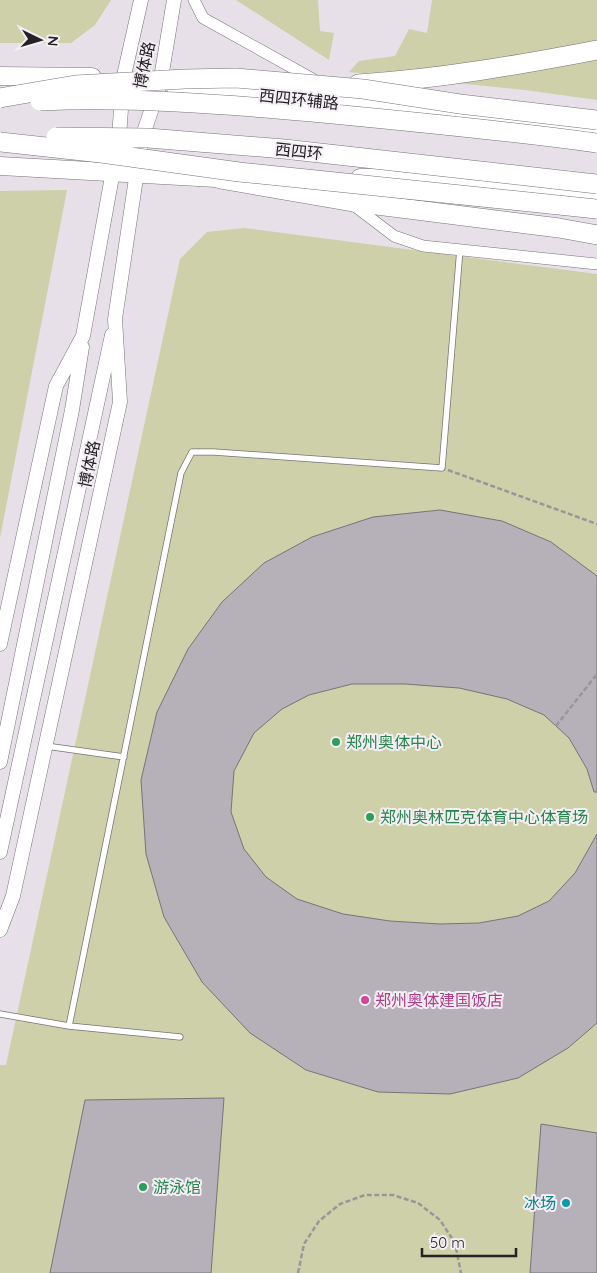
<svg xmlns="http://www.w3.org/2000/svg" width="597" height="1273" font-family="Quicksand,'Noto Sans SC',sans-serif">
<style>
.green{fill:#cdd0a8}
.building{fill:#b6b0b8;stroke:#78737a}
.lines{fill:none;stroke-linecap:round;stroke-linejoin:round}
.service-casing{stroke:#787279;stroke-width:7}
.minor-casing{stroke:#787279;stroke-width:12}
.tertiary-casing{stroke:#787279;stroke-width:15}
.primary-casing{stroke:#787279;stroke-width:19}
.trunk-casing{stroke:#787279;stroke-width:20}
.path{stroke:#9a959b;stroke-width:2.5;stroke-dasharray:5 2.5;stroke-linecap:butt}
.service{stroke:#fff;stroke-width:5.5}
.minor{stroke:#fff;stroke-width:11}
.tertiary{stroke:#fff;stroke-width:14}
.primary{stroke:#fff;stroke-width:18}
.trunk{stroke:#fff;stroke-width:19}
.trunk-bridge-casing{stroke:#787279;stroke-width:20;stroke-linecap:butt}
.trunk-bridge{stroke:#fff;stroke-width:19}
.leisure-dot{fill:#2e9e5b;stroke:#f4eef5;stroke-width:2}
.hotel-dot{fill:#d1479c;stroke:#f4eef5;stroke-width:2}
.culture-dot{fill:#0f9aa8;stroke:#f4eef5;stroke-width:2}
.labels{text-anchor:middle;stroke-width:4;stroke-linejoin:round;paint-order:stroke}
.street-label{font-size:16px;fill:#242225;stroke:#f4eef5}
.leisure-label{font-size:16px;fill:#27864d;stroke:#f4eef5;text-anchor:start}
.hotel-label{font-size:16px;fill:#b23c85;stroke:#f4eef5;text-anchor:start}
.culture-label{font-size:16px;fill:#0d838f;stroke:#f4eef5;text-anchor:end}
</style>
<rect width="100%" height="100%" fill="#e7e0e8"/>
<!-- green -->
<path class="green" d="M 0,0 L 111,0 L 95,25 L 71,43 L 0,43 Z
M 236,0 L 318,0 L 320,31 L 334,33 L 329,60 Z
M 432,0 L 597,0 L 597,100 L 525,90 L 349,72 L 359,61 L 395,56 L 409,29 L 427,33 Z
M 67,190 L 0,538 L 0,191 Z
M 244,228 L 597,274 L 597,1273 L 0,1273 L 0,1065 L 6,1065 L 180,259 L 207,232 Z"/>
<!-- building -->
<path class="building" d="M 440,510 L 502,521 L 551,542 L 597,576 L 597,792 L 594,792 L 587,769 L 569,738 L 544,715 L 507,699 L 459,688 L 405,684 L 352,684 L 309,695 L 282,709 L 254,733 L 234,771 L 231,812 L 244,849 L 266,877 L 297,899 L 343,914 L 390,921 L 440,924 L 479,923 L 518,916 L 549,901 L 575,873 L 597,834 L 597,1023 L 568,1048 L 518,1078 L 450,1094 L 378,1092 L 306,1070 L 250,1033 L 202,982 L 164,917 L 146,854 L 141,780 L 157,712 L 188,649 L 222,602 L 264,563 L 312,537 L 373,517 Z
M 224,1098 L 211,1273 L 50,1273 L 85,1100 Z
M 541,1124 L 597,1133 L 597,1273 L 530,1273 Z"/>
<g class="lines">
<defs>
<path id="service" d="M 46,746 L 124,757
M 0,1014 L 69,1026 L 181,473 L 192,452 L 214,452 L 442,468 L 460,249
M 69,1026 L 180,1037"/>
<path id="minor" d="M 194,0 L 203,18 L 318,82
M 352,204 L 394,236 L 423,246 L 597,264"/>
<path id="tertiary" d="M 0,644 L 56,386 L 83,336 L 119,138 L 123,80 L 141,0
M 0,762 L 72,410 L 82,347
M 0,852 L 112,335
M 0,930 L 13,896 L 120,402 L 115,319 L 142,138 L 160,84 L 174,0"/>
<path id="primary" d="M 0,76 L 92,77
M 175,86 L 597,132
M 0,166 L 234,179
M 360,178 L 401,177 L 597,198"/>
<path id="trunk" d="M 358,84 C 439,79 518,65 597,50
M 220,179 L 353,202 L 559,228 L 597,235"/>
</defs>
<!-- service casing -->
<use href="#service" class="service-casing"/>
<!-- minor casing -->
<use href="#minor" class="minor-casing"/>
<!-- tertiary casing -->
<use href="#tertiary" class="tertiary-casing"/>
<!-- primary casing -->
<use href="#primary" class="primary-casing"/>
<!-- trunk casing -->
<use href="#trunk" class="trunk-casing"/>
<!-- path -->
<path class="path" d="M 448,470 L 597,524
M 556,726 L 597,674
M 298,1273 L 304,1244 L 319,1221 L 340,1204 L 365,1195 L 393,1195 L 418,1203 L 440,1220 L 455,1243 L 461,1273"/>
<!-- service -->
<use href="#service" class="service"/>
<!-- minor -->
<use href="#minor" class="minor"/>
<!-- tertiary -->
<use href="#tertiary" class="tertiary"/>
<!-- primary -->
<use href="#primary" class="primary"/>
<!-- trunk -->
<use href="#trunk" class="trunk"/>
<defs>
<path id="trunk-bridge" d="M 0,98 L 75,85 L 185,79 L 236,78 L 363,89 L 460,104 L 597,120
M 40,101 C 131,97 222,104 312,112 C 407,121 502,130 597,143
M 56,137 L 148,138 L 284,149 L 597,184
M 0,142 L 101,153 L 239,172 L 597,209"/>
</defs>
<!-- trunk-bridge casing -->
<use href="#trunk-bridge" class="trunk-bridge-casing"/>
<!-- trunk-bridge -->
<use href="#trunk-bridge" class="trunk-bridge"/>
</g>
<!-- markers -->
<g class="leisure-dot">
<circle cx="336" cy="742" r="5"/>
<circle cx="370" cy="817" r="5"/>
<circle cx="143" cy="1187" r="5"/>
</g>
<circle class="hotel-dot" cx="365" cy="1000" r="5"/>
<circle class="culture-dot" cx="566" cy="1203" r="5"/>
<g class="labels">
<!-- street labels -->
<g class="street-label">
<text transform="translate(144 65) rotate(-78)" y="6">博体路</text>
<text transform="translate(299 99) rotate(6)" y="6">西四环辅路</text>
<text transform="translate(299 151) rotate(6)" y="6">西四环</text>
<text transform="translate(89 464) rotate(-78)" y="6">博体路</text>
</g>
<!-- leisure labels -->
<g class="leisure-label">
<text x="346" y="748">郑州奥体中心</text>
<text x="380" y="823">郑州奥林匹克体育中心体育场</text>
<text x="153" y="1193">游泳馆</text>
</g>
<!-- hotel labels -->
<g class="hotel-label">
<text x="375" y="1006">郑州奥体建国饭店</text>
</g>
<!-- culture labels -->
<g class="culture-label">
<text x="556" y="1209">冰场</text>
</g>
</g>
<!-- north arrow -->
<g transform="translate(40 40) rotate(95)" stroke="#f4eef5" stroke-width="4" paint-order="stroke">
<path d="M0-4L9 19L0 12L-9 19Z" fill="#242225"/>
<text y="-8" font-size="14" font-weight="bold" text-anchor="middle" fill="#242225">N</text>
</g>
<!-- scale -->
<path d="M422 1248v8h94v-8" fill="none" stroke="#242225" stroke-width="2.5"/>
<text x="430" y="1248" font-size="15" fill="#242225" stroke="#f4eef5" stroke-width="4" paint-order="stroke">50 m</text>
</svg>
